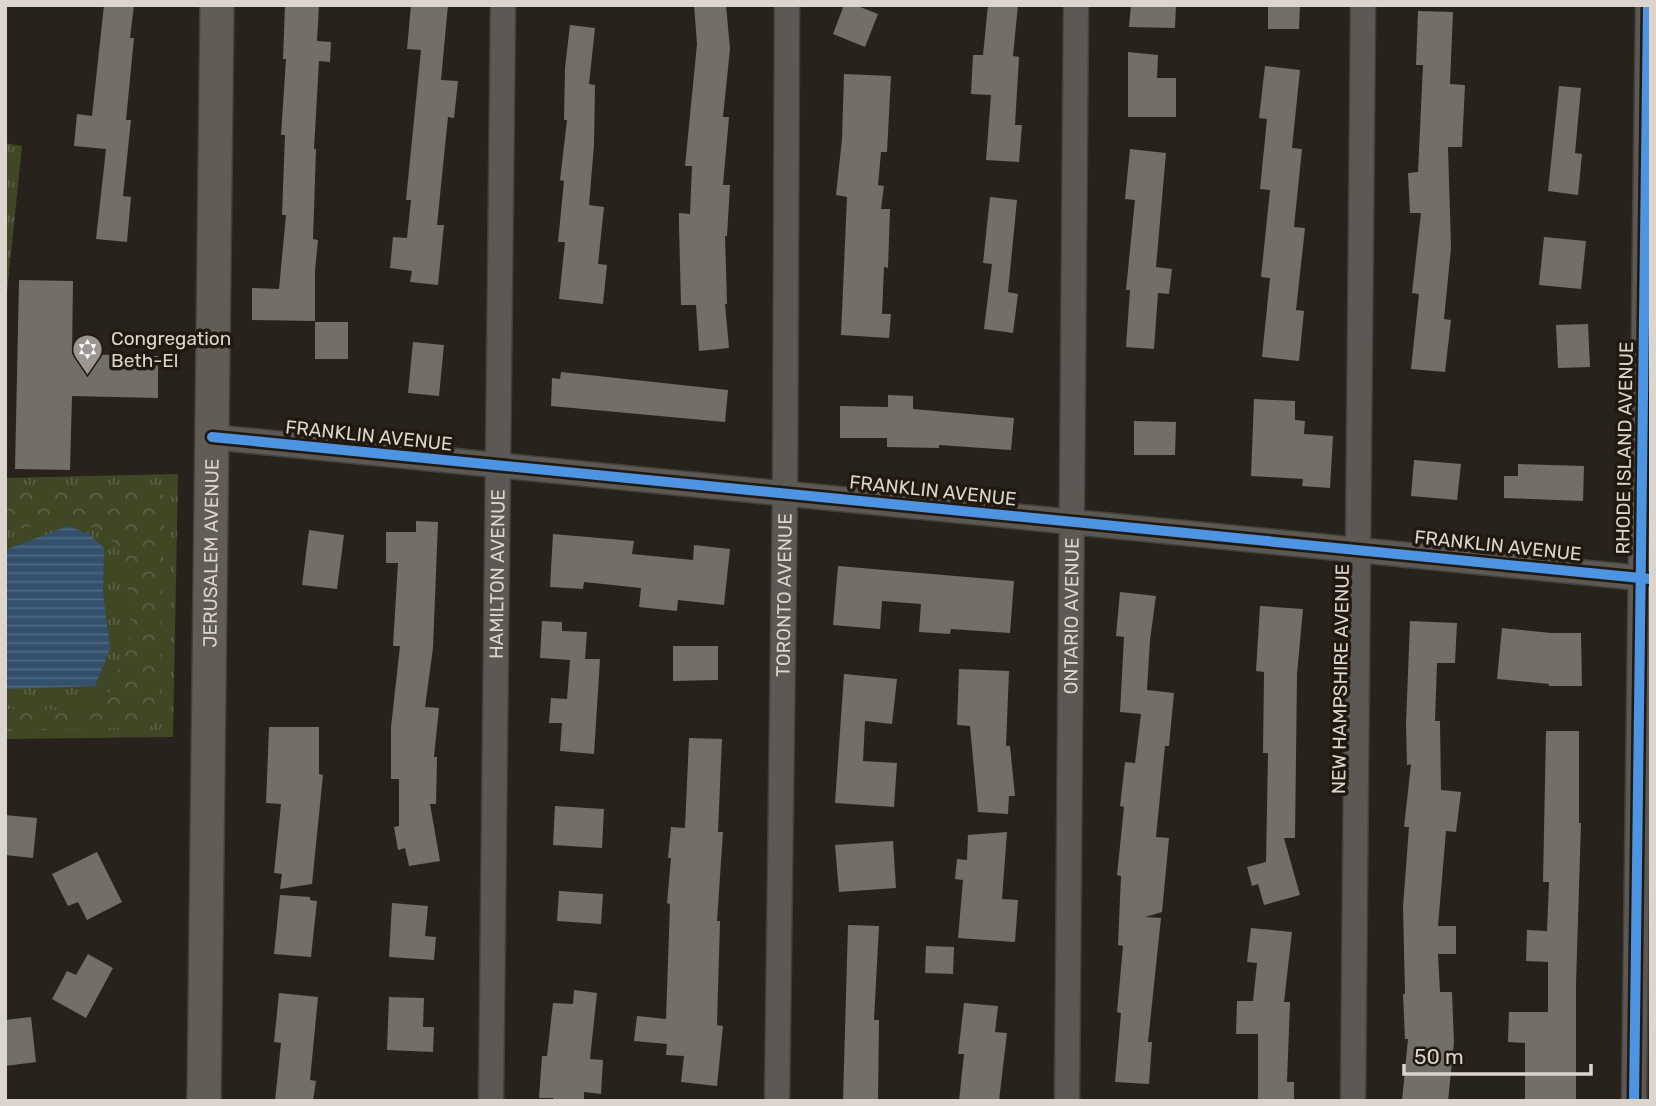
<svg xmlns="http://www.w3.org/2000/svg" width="1656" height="1106" font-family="Rubik,sans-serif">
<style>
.grass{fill:url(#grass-tufts)}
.forest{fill:url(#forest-crowns)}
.water{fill:url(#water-rules)}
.building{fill:#726e68}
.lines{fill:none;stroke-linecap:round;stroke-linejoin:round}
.street-casing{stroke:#443f3b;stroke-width:27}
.secondary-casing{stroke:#443f3b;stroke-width:36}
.street{stroke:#5c5853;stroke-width:24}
.secondary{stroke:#615c54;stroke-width:33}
.cycleway-casing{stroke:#21190f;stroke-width:15}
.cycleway{stroke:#4d94e3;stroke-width:10}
.labels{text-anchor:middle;stroke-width:7;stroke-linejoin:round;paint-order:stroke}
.poi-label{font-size:19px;fill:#dbd5ce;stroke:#21190f;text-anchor:start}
.street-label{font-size:19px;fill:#dbd5ce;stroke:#21190f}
</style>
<defs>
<pattern id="grass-tufts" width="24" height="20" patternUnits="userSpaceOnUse" patternTransform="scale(1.75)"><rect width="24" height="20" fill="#404725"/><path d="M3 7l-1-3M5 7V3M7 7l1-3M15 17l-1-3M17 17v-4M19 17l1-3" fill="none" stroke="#5b6143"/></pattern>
<pattern id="forest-crowns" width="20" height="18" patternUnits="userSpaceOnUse" patternTransform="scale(1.75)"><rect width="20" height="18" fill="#404725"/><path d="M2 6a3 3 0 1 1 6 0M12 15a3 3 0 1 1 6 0" fill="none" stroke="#5b6143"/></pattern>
<pattern id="water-rules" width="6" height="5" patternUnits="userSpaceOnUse" patternTransform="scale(1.75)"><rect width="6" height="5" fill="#33506c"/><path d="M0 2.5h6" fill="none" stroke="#506880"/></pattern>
</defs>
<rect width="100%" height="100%" fill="#27221c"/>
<!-- grass -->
<path class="grass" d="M 5,143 L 22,146 L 5,312 Z
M 178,474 L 173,737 L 5,739 L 5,478 Z"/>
<!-- forest -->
<path class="forest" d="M 35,487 L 154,488 L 165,497 L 159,718 L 150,727 L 5,731 L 5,709 L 72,710 L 109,693 L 131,636 L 126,559 L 104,532 L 74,520 L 5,531 L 5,492 Z"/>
<!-- water -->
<path class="water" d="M 68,526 L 89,534 L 104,548 L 103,592 L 110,649 L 95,686 L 5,689 L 5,550 Z"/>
<!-- building -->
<path class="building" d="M 104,5 L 134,5 L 130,38 L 134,38 L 126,120 L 131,120 L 123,196 L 131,197 L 127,242 L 96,239 L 106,149 L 74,146 L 77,114 L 92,116 Z
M 285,5 L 319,5 L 317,41 L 331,42 L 330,62 L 319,61 L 314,149 L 316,149 L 313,239 L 318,240 L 315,271 L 315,321 L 252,320 L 252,288 L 279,289 L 286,215 L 282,215 L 285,135 L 281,135 L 286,59 L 283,59 Z
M 411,5 L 448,5 L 441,80 L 458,81 L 454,118 L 448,117 L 437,225 L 444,225 L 438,285 L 410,282 L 412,271 L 390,268 L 393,237 L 407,238 L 411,200 L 406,200 L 421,50 L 407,49 Z
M 694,5 L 726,5 L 730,49 L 723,117 L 729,117 L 723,185 L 730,185 L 727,236 L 725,236 L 727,304 L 725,304 L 729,348 L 699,351 L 696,305 L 681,305 L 679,226 L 679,213 L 690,214 L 692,166 L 685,166 L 697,44 Z
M 844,5 L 855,5 L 878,14 L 865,47 L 833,34 Z
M 988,5 L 1018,5 L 1013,56 L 1019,57 L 1015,125 L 1022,125 L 1019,162 L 986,160 L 991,95 L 971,94 L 973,55 L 983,55 Z
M 1131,5 L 1176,5 L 1175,28 L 1129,27 Z
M 1268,5 L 1300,5 L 1299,29 L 1268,29 Z
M 1418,11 L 1453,12 L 1450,84 L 1465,85 L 1462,147 L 1448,147 L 1451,248 L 1444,319 L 1451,320 L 1445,372 L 1411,369 L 1419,294 L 1412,293 L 1421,213 L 1410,213 L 1408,173 L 1418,172 L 1423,65 L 1416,65 Z
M 570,25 L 595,28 L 589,84 L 595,85 L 594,145 L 589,205 L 604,207 L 598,264 L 607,265 L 603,304 L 559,299 L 565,242 L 558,242 L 564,181 L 560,180 L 567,120 L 564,120 L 565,68 Z
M 1128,52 L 1158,55 L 1157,78 L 1176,78 L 1176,117 L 1128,117 Z
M 1265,66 L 1300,70 L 1292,148 L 1302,149 L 1294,227 L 1305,228 L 1296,310 L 1304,311 L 1299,361 L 1262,357 L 1270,278 L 1261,277 L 1270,190 L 1260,189 L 1267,119 L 1259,118 Z
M 844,74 L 891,76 L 887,152 L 881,152 L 878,185 L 884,186 L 881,209 L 890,209 L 888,268 L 884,267 L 882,314 L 891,314 L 889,338 L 841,335 L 847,197 L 836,195 L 842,139 Z
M 1559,86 L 1581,88 L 1575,153 L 1582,154 L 1578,195 L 1548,191 Z
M 1130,149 L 1166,153 L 1156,267 L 1172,269 L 1169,294 L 1158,293 L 1154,349 L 1126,347 L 1130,290 L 1126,290 L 1135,200 L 1125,199 Z
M 990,197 L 1017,200 L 1008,292 L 1018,294 L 1013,333 L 984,329 L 992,264 L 983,263 Z
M 1544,237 L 1586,241 L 1581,289 L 1539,285 Z
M 19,280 L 73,281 L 72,354 L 158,356 L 158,398 L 72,396 L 70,470 L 15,469 Z
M 315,322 L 348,322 L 348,359 L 315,359 Z
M 1588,324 L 1590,367 L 1558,368 L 1556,325 Z
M 413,342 L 444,345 L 439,396 L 408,393 Z
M 561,372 L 728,390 L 725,422 L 551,406 L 552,378 L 560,379 Z
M 888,395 L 913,396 L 913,409 L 1014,418 L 1011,450 L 939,445 L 939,448 L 887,447 L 887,438 L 840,438 L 840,406 L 888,407 Z
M 1254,399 L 1295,401 L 1295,420 L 1305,421 L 1304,434 L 1333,436 L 1330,488 L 1302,486 L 1303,479 L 1251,476 Z
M 1134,421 L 1176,422 L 1175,455 L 1134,455 Z
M 1414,460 L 1461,464 L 1457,500 L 1411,496 Z
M 1518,464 L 1584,466 L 1583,501 L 1504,498 L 1504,476 L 1518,476 Z
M 416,521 L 438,522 L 433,648 L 425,707 L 439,708 L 434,757 L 437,757 L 436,804 L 430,804 L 440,861 L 409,866 L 405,848 L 398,850 L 394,827 L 399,826 L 399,779 L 391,779 L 391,727 L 400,646 L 393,646 L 398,563 L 386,563 L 386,532 L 416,532 Z
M 309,530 L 344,535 L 337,589 L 302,585 Z
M 553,534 L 634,541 L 632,554 L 693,560 L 694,545 L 730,549 L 724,605 L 678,600 L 677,611 L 639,607 L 641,588 L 584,582 L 583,589 L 550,587 Z
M 838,566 L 1014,581 L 1010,633 L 951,629 L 950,634 L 919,632 L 921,604 L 882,601 L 880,629 L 833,625 Z
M 1120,592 L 1156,596 L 1150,640 L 1147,690 L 1174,693 L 1169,746 L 1165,746 L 1156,837 L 1169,838 L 1162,912 L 1145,917 L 1161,918 L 1148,1042 L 1152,1042 L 1149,1084 L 1115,1082 L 1121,1013 L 1117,1012 L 1123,946 L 1118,945 L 1121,876 L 1117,875 L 1124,807 L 1120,806 L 1125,762 L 1135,763 L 1141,714 L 1120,712 L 1124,637 L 1116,636 Z
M 1260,606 L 1303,609 L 1297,674 L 1295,838 L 1284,838 L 1300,895 L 1264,905 L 1258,884 L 1252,886 L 1247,867 L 1266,862 L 1268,753 L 1263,753 L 1264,672 L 1256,671 Z
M 542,621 L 562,622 L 562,631 L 587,632 L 585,659 L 600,659 L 594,754 L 560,751 L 562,723 L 549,723 L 551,698 L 567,699 L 570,660 L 540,658 Z
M 1410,621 L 1457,623 L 1455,663 L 1437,663 L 1435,721 L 1440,721 L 1441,790 L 1461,792 L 1456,832 L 1446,831 L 1438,926 L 1456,926 L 1456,954 L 1438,954 L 1440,992 L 1452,992 L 1454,1043 L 1448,1101 L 1402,1101 L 1408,1039 L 1405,1039 L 1403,994 L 1405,994 L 1403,907 L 1409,827 L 1404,827 L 1411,764 L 1407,765 L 1406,724 Z
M 1502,628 L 1551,633 L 1581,633 L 1582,686 L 1549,686 L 1549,684 L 1497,679 Z
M 673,646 L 718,646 L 718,680 L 673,681 Z
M 959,669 L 1009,671 L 1006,746 L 1010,746 L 1015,796 L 1009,796 L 1008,814 L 978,812 L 970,726 L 957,725 Z
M 844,674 L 897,679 L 892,724 L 865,721 L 863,761 L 897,763 L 894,807 L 835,803 Z
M 269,727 L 319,727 L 319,774 L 323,775 L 312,884 L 280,889 L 282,874 L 274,873 L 281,804 L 266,803 Z
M 1546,731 L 1579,731 L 1579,823 L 1581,823 L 1576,984 L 1576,1100 L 1525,1100 L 1525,1043 L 1508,1042 L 1509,1012 L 1548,1012 L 1548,962 L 1526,961 L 1527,930 L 1547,931 L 1549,882 L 1543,882 Z
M 689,738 L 722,739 L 718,832 L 723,832 L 717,921 L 720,921 L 717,1025 L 723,1026 L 717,1086 L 681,1082 L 684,1056 L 666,1055 L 667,1044 L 634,1041 L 637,1016 L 666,1019 L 670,904 L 667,903 L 671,858 L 668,858 L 671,827 L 685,828 Z
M 555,806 L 604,809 L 602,848 L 553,845 Z
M 5,815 L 37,818 L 33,858 L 5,855 Z
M 1007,832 L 1002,899 L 1018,900 L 1015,942 L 958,938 L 963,880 L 955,879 L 957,859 L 967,860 L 968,835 Z
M 893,841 L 896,888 L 839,892 L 835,845 Z
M 97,852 L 122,902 L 87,920 L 78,902 L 68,906 L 52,874 Z
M 559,891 L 603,894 L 601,924 L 557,921 Z
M 280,895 L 310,897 L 310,900 L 317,901 L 311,957 L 274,954 Z
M 392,903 L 428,906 L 425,936 L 436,937 L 434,960 L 389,957 Z
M 848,925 L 879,926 L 874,1020 L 879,1020 L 878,1101 L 843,1101 Z
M 1251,928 L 1292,932 L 1284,1002 L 1290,1002 L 1287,1082 L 1294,1082 L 1294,1101 L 1258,1101 L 1258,1034 L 1236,1034 L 1237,1001 L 1253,1001 L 1257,963 L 1247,962 Z
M 926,946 L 954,947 L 953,974 L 925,973 Z
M 88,954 L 113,968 L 86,1018 L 52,999 L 67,971 L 76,975 Z
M 574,990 L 597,993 L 590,1059 L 603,1060 L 601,1094 L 584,1092 L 584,1101 L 553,1101 L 553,1098 L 539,1098 L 542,1056 L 547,1056 L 553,1003 L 573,1004 Z
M 279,993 L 318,997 L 310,1080 L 316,1081 L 313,1101 L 275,1101 L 281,1043 L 274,1042 Z
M 389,997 L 424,998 L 423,1027 L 434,1027 L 433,1052 L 387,1050 Z
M 964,1003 L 998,1006 L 995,1032 L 1007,1033 L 999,1101 L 959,1101 L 964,1054 L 958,1054 Z
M 31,1017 L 36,1062 L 5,1066 L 5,1020 Z"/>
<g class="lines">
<defs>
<g id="street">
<path d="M 212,437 L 1651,579"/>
<path id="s1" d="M 491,1101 L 503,5"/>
<path id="s2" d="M 777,1101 L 785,493 L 787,5"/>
<path id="s3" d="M 1067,1101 L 1076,5"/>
<path d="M 1353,1101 L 1363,5"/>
<path d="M 1634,1101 L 1648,5"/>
</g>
<g id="secondary">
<path id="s4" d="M 204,1101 L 217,5"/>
</g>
</defs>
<!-- street casing -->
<use href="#street" class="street-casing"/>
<!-- secondary casing -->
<use href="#secondary" class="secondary-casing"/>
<!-- street -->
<use href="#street" class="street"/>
<!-- secondary -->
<use href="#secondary" class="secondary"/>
<defs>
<path id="cycleway" d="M 212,437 L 1651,579
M 1634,1101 L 1648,5"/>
</defs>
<!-- cycleway casing -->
<use href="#cycleway" class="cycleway-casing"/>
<!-- cycleway -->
<use href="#cycleway" class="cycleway"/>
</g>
<!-- icons -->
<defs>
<symbol id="synagogue-pin" viewBox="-11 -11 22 30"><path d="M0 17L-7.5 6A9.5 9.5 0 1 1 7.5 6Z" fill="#9c9690" stroke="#21190f"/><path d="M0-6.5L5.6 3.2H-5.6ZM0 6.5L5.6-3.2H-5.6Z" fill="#fff"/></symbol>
</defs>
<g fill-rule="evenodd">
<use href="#synagogue-pin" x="70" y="332" width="35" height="47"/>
</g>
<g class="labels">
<!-- poi labels -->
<g class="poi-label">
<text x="111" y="345">Congregation<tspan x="111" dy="22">Beth-El</tspan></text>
</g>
<!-- street labels -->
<g class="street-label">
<text transform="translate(369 435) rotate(6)" y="7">FRANKLIN AVENUE</text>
<text transform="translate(1624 448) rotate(-89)" y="7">RHODE ISLAND AVENUE</text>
<text transform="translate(933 490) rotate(6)" y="7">FRANKLIN AVENUE</text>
<text transform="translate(1498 545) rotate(6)" y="7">FRANKLIN AVENUE</text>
<text dy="7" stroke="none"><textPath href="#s4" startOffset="548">JERUSALEM AVENUE</textPath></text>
<text dy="7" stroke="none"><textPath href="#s1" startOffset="527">HAMILTON AVENUE</textPath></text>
<text dy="7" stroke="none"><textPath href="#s2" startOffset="506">TORONTO AVENUE</textPath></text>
<text dy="7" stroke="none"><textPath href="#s3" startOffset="485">ONTARIO AVENUE</textPath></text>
<text transform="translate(1340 679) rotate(-89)" y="7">NEW HAMPSHIRE AVENUE</text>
</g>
</g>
<!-- border -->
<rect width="1656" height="1106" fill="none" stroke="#dbd5ce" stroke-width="14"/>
<!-- scale -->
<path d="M1404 1064v10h187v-10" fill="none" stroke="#dbd5ce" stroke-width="3.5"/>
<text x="1414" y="1064" font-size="21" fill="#dbd5ce" stroke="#21190f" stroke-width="5" paint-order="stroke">50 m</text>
</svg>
